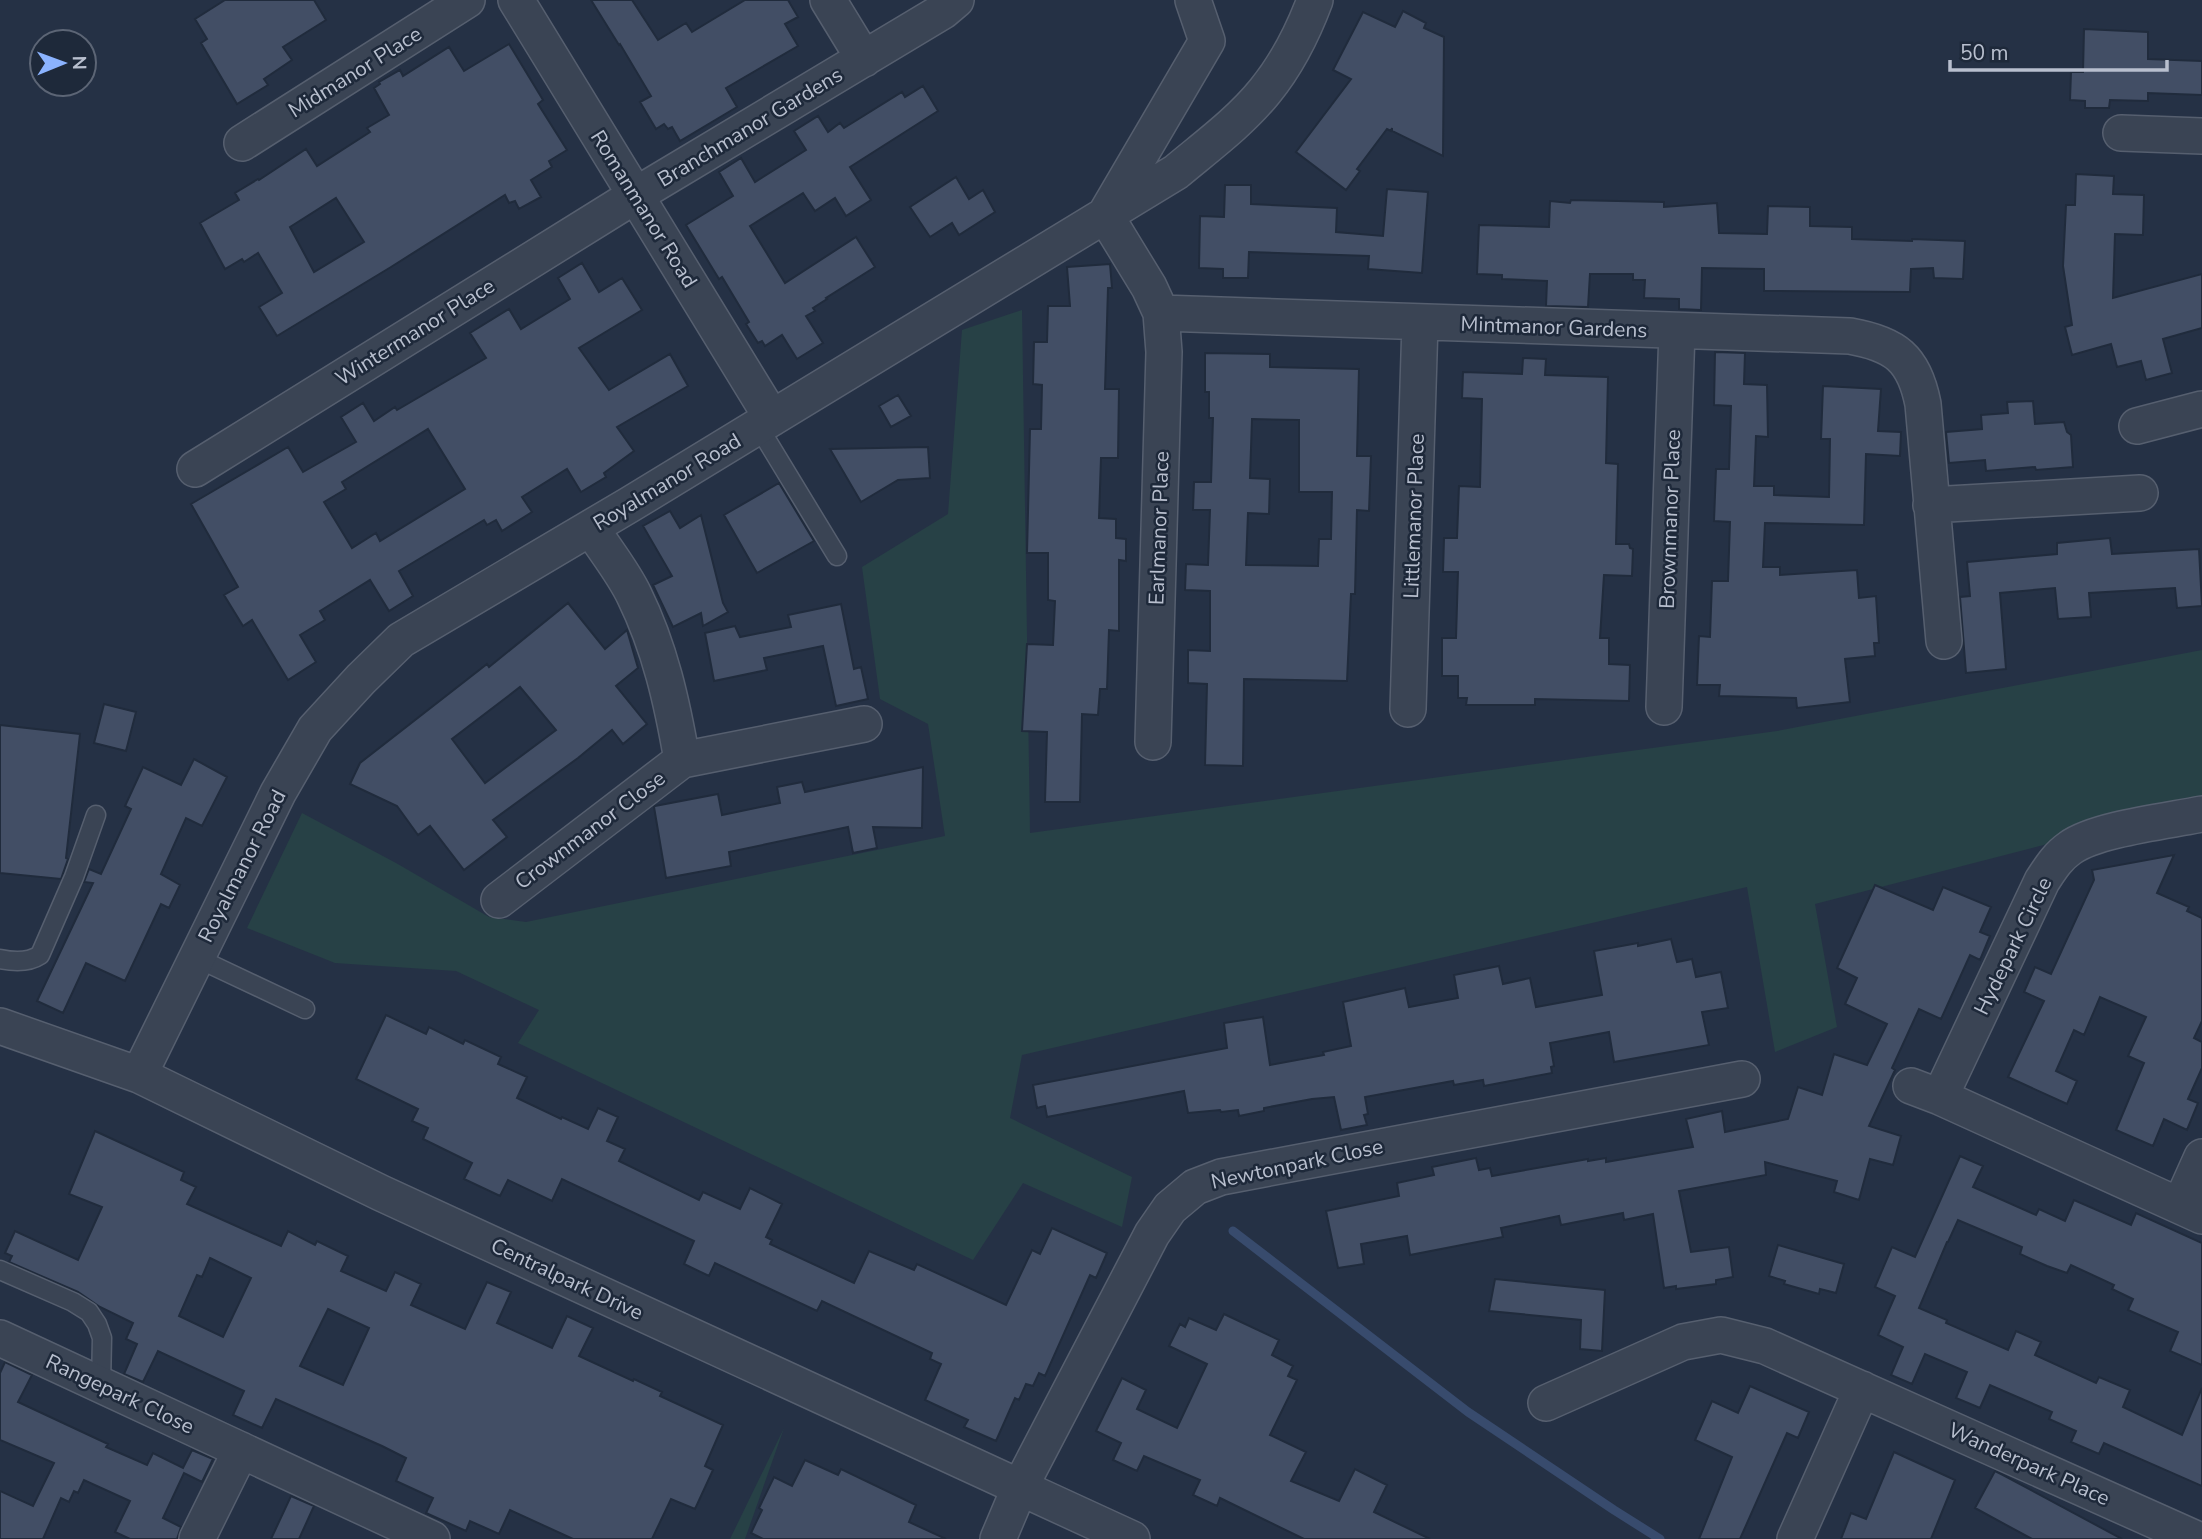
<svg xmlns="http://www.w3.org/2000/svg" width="2202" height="1539" font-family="'Nunito Sans',sans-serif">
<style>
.green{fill:#274146}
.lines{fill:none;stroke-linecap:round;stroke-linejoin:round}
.stream{stroke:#384b6d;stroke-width:9}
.building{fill:#424e65;stroke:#202b3c;stroke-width:2;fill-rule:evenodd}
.lane-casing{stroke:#565f6f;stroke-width:21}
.street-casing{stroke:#565f6f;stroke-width:38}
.lane{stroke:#3a4454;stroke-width:18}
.street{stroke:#3a4454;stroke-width:35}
.labels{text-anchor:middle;stroke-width:5;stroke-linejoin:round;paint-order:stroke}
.street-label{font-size:21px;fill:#b8bfce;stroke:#1e293a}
</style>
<rect width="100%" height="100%" fill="#253145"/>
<!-- green -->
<path class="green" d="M 1022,310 L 1030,833 L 1777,731 L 2202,650 L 2202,804 L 1815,904 L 1837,1027 L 1775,1052 L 1747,887 L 1022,1055 L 1010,1118 L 1132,1177 L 1122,1227 L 1023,1183 L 973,1260 L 518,1043 L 539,1010 L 456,971 L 335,963 L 247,928 L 302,813 L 396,863 L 489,917 L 526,922 L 945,836 L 928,724 L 880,699 L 862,567 L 948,514 L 962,330 Z
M 784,1428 L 745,1539 L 730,1539 Z"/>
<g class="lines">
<!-- stream -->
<path class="stream" d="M 1233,1231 L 1468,1412 L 1614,1510 L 1660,1539"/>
</g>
<!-- building -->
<path class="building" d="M 225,0 L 314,0 L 326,20 L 283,47 L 292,60 L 264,79 L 268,85 L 237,104 L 201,43 L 207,39 L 195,19 Z
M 591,0 L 632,0 L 658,40 L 686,23 L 692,32 L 745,0 L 788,0 L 798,17 L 785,24 L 798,46 L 726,88 L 737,107 L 680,141 L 672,127 L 668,129 L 664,124 L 656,129 L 640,102 L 651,96 L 620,44 L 619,45 Z
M 1403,11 L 1426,23 L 1424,28 L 1444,37 L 1443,156 L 1392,131 L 1392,128 L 1391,131 L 1387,129 L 1357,169 L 1360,171 L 1346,190 L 1296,152 L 1351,79 L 1333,70 L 1363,12 L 1395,27 Z
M 2084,29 L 2148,32 L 2148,59 L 2202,61 L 2202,95 L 2148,93 L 2148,101 L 2110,100 L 2109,108 L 2085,108 L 2085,101 L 2070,100 L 2071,72 L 2083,72 Z
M 509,44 L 543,100 L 538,104 L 567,150 L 549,161 L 552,167 L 531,180 L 541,197 L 519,209 L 515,201 L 509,203 L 505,195 L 391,267 L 277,336 L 259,307 L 282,293 L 258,253 L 244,262 L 242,259 L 225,269 L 200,223 L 239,200 L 235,193 L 258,179 L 259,180 L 306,149 L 317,166 L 370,132 L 367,128 L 389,115 L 374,88 L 380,84 L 379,82 L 400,70 L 403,76 L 449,47 L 464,71 ZM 336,198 L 364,242 L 314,272 L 290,227 Z
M 923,86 L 938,111 L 850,167 L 871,200 L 846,216 L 835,198 L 815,211 L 803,193 L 750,226 L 785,283 L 856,237 L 875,267 L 826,298 L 827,299 L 813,308 L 815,311 L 806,316 L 823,343 L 797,359 L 782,335 L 765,346 L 762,341 L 758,343 L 746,324 L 749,322 L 722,277 L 719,279 L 686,225 L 733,196 L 719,172 L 741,158 L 755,182 L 806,150 L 794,131 L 818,116 L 828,132 L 840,123 L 844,128 L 902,92 L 905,97 Z
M 2076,174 L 2114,176 L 2113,194 L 2144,195 L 2143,235 L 2115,234 L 2113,298 L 2202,274 L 2202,328 L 2163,339 L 2172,373 L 2146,380 L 2141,361 L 2117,367 L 2111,344 L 2072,355 L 2065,327 L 2072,325 L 2063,266 L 2066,205 L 2075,205 Z
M 956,177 L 969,199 L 983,190 L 995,212 L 959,235 L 952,223 L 930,237 L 910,207 Z
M 1225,185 L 1251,185 L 1251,204 L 1337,208 L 1336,232 L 1383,236 L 1387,189 L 1428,192 L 1422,273 L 1368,269 L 1369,256 L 1249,252 L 1248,278 L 1223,278 L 1223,269 L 1199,268 L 1200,216 L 1224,217 Z
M 1571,200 L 1664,202 L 1664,207 L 1717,203 L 1719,233 L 1767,234 L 1768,206 L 1810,207 L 1810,226 L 1852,227 L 1852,239 L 1912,241 L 1912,239 L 1965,241 L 1963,279 L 1934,278 L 1933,268 L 1911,269 L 1910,292 L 1764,291 L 1764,269 L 1702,268 L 1701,310 L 1679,309 L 1679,299 L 1644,298 L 1645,280 L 1633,280 L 1633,274 L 1590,274 L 1588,307 L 1546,306 L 1547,281 L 1502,279 L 1502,275 L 1477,274 L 1479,225 L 1549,227 L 1550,201 L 1570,203 Z
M 582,263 L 599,292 L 622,278 L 642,310 L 579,348 L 609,390 L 670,354 L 688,386 L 617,427 L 634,451 L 604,473 L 606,477 L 581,492 L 567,469 L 522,497 L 532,512 L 502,531 L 496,520 L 487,525 L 484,520 L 399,571 L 413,596 L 389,611 L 370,580 L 320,611 L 325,620 L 300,635 L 316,662 L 288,680 L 252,620 L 243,626 L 224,595 L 238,587 L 191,504 L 288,447 L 303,472 L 356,442 L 341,417 L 363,403 L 374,421 L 395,407 L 397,410 L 486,358 L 470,333 L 509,309 L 521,329 L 570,299 L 558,278 ZM 428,429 L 465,489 L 380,541 L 376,533 L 352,548 L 324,502 L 346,489 L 342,482 Z
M 1110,264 L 1112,288 L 1108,288 L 1105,389 L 1119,389 L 1118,458 L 1101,458 L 1099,518 L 1116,519 L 1116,538 L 1126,539 L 1126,561 L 1119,560 L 1119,631 L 1109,630 L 1107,689 L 1100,689 L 1098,715 L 1082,714 L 1080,802 L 1045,802 L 1047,732 L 1022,731 L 1027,644 L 1053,645 L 1055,601 L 1048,600 L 1048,553 L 1027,553 L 1030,429 L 1041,429 L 1042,385 L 1033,384 L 1034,342 L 1047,342 L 1048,306 L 1070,306 L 1067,267 Z
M 1715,352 L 1745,353 L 1744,384 L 1767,385 L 1768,437 L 1756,436 L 1754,486 L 1774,486 L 1774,495 L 1829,497 L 1830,439 L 1821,439 L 1823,386 L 1881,389 L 1878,431 L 1901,432 L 1900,456 L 1866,454 L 1864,525 L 1765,523 L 1763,567 L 1780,567 L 1780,575 L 1857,570 L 1859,598 L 1876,596 L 1879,643 L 1874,643 L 1875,656 L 1845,659 L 1850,702 L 1797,708 L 1796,698 L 1719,696 L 1720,685 L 1697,685 L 1699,636 L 1710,637 L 1712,581 L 1728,581 L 1730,522 L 1714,521 L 1716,469 L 1729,469 L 1731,406 L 1714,405 Z
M 1205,353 L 1270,354 L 1270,367 L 1359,369 L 1357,456 L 1371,456 L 1369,511 L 1357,510 L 1355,594 L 1351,594 L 1347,681 L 1244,679 L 1243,766 L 1205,765 L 1207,684 L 1188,683 L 1188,650 L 1210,651 L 1210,591 L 1185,590 L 1186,564 L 1208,565 L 1210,510 L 1193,510 L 1194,482 L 1211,482 L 1213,418 L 1209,418 L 1209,392 L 1205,392 ZM 1252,419 L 1299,420 L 1299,492 L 1332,492 L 1331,539 L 1319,539 L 1318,566 L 1246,565 L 1248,513 L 1269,514 L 1270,479 L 1250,478 Z
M 1523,358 L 1546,359 L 1545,375 L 1608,377 L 1606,463 L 1618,464 L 1616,544 L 1629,544 L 1630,548 L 1633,549 L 1632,576 L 1604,575 L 1600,638 L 1609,638 L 1609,664 L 1630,665 L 1629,701 L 1535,699 L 1535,705 L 1466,705 L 1467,698 L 1458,698 L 1458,676 L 1442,676 L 1442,638 L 1456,638 L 1458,572 L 1443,572 L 1444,538 L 1457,538 L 1459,486 L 1480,487 L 1482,399 L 1462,398 L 1463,372 L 1522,374 Z
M 898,395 L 911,416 L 891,427 L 879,406 Z
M 2033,401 L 2035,424 L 2064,422 L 2067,432 L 2071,435 L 2073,467 L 2036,470 L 2035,467 L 1986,471 L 1985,460 L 1949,463 L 1946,432 L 1982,429 L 1981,415 L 2008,413 L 2007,402 Z
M 928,447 L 930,478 L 898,480 L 861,502 L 830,449 Z
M 779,483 L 814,541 L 757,573 L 724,515 Z
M 670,511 L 680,528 L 701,515 L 723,603 L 728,612 L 703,626 L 701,613 L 673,627 L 653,585 L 672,576 L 643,526 Z
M 2110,538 L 2112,554 L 2199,549 L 2202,606 L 2177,608 L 2175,588 L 2089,593 L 2091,617 L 2058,619 L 2055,588 L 2000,593 L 2006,669 L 1966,673 L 1960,597 L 1970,596 L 1967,562 L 2057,554 L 2057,543 Z
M 568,603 L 605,649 L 627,630 L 638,668 L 616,686 L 647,724 L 623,744 L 612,730 L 578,758 L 493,820 L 507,837 L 464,870 L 430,826 L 418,835 L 397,806 L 350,784 L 360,763 L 487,664 L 489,667 ZM 520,687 L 556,730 L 485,783 L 452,739 Z
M 841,604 L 854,669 L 861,667 L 868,699 L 836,706 L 823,646 L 764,658 L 767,670 L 714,681 L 705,633 L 735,626 L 740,637 L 791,627 L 788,615 Z
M 104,704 L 136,712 L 126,751 L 94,743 Z
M 0,725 L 80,734 L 66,858 L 68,859 L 61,879 L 0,873 Z
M 194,759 L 227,777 L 202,826 L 186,818 L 161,874 L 180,885 L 169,908 L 161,904 L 125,981 L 86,963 L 63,1013 L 37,1001 L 93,883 L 84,882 L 89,869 L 101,874 L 131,809 L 125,806 L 143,767 L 181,785 Z
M 923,767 L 922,828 L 873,827 L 877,848 L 853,853 L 848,827 L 729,852 L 731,866 L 666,878 L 654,807 L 655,806 L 718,794 L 722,815 L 780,803 L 777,787 L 802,782 L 805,792 Z
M 2174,855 L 2157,893 L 2189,907 L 2187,911 L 2202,918 L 2202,1021 L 2194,1038 L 2202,1042 L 2202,1068 L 2188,1099 L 2198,1103 L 2187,1130 L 2164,1119 L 2153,1146 L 2116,1130 L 2144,1063 L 2128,1056 L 2146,1017 L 2100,997 L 2084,1035 L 2074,1030 L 2056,1071 L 2077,1081 L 2067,1104 L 2008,1077 L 2044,1001 L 2024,992 L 2035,967 L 2051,974 L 2094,880 L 2092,870 Z
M 1875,885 L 1933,910 L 1943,887 L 1991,907 L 1980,932 L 1990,936 L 1980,960 L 1970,955 L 1941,1019 L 1919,1009 L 1892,1068 L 1895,1070 L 1869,1126 L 1901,1136 L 1893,1165 L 1870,1159 L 1859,1200 L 1834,1192 L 1837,1181 L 1765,1162 L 1766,1175 L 1679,1191 L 1691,1252 L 1729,1247 L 1733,1277 L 1716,1280 L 1716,1284 L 1676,1289 L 1676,1286 L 1664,1288 L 1653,1214 L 1624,1220 L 1623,1213 L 1561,1225 L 1559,1216 L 1501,1228 L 1503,1237 L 1410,1255 L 1407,1236 L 1361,1244 L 1364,1264 L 1338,1268 L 1326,1211 L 1399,1196 L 1397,1183 L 1434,1175 L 1432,1167 L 1476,1158 L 1479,1170 L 1490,1168 L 1492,1176 L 1588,1159 L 1588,1161 L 1606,1158 L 1606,1162 L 1693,1147 L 1686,1119 L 1722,1111 L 1725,1132 L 1788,1119 L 1798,1087 L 1822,1095 L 1834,1054 L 1867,1065 L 1887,1024 L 1845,1004 L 1857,978 L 1837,968 Z
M 1671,939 L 1677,962 L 1692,959 L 1696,977 L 1721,972 L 1728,1008 L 1702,1012 L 1709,1045 L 1614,1062 L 1609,1032 L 1550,1043 L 1554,1066 L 1551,1067 L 1552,1073 L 1484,1086 L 1483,1080 L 1454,1085 L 1453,1081 L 1365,1097 L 1368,1114 L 1364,1115 L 1367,1125 L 1341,1130 L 1334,1097 L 1312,1099 L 1264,1108 L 1264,1111 L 1239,1116 L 1238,1110 L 1221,1112 L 1220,1110 L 1188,1113 L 1184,1091 L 1047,1117 L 1045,1106 L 1037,1108 L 1033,1085 L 1227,1048 L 1224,1023 L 1263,1017 L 1270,1065 L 1324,1055 L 1323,1052 L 1351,1046 L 1343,1002 L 1405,988 L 1409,1007 L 1458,998 L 1454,975 L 1499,966 L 1503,984 L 1530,978 L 1536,1007 L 1602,995 L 1594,951 L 1638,943 L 1638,946 Z
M 386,1015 L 426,1034 L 429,1027 L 463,1044 L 465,1040 L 501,1057 L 498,1064 L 527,1077 L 517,1098 L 561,1119 L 562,1117 L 588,1129 L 598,1108 L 618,1117 L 607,1141 L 625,1149 L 619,1161 L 699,1200 L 703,1192 L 740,1209 L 750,1188 L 782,1204 L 766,1237 L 772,1240 L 770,1244 L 854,1283 L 869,1251 L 914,1270 L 917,1264 L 1006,1305 L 1032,1250 L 1040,1254 L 1052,1228 L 1107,1253 L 1096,1278 L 1090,1275 L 1045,1376 L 1039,1373 L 1033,1386 L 1026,1384 L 1019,1400 L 1015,1398 L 996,1441 L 964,1427 L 968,1420 L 925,1400 L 941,1364 L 930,1359 L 932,1353 L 822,1301 L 817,1311 L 715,1263 L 709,1276 L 684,1264 L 694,1241 L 562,1179 L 552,1201 L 508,1180 L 500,1196 L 464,1179 L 472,1163 L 423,1139 L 428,1128 L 412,1121 L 418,1109 L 356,1079 Z
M 95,1131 L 184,1172 L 181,1180 L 196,1187 L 187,1204 L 281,1246 L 288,1231 L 315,1245 L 317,1241 L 348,1256 L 341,1271 L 386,1291 L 395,1272 L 421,1284 L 411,1305 L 465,1329 L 487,1282 L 511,1292 L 497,1323 L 552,1348 L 567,1316 L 593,1328 L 579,1356 L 633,1381 L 634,1379 L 662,1392 L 660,1396 L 723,1425 L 705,1466 L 713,1470 L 695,1509 L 671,1499 L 652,1539 L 573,1539 L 510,1510 L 499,1534 L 470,1521 L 466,1531 L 426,1513 L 433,1498 L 396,1481 L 406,1458 L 382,1446 L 276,1399 L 262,1428 L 233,1415 L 244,1391 L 158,1351 L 143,1382 L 124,1374 L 137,1344 L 126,1339 L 133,1323 L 100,1307 L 78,1292 L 9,1262 L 12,1256 L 5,1253 L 15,1231 L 78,1260 L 102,1207 L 69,1194 ZM 210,1258 L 251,1278 L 223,1337 L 179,1316 L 197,1275 L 202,1277 ZM 328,1309 L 369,1328 L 343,1385 L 300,1366 Z
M 1960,1156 L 1983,1166 L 1973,1187 L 2036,1215 L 2039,1209 L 2065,1221 L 2074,1200 L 2131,1225 L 2136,1213 L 2202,1243 L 2202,1365 L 2170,1351 L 2178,1332 L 2128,1310 L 2133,1299 L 2112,1289 L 2114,1285 L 2071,1265 L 2067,1273 L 2047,1266 L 2020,1254 L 2022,1247 L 1958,1220 L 1948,1242 L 1947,1242 L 1919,1308 L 1947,1320 L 1946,1323 L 2008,1350 L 2016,1331 L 2041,1342 L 2035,1355 L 2096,1383 L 2099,1377 L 2130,1390 L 2123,1407 L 2182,1435 L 2202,1388 L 2202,1486 L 2104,1443 L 2099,1454 L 2071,1442 L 2076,1431 L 2049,1419 L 2052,1412 L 1990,1385 L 1980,1408 L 1956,1398 L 1967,1372 L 1925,1354 L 1912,1384 L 1891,1375 L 1903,1347 L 1878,1335 L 1895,1296 L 1875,1287 L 1892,1247 L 1915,1257 Z
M 1778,1245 L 1844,1264 L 1836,1293 L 1820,1289 L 1819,1294 L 1784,1284 L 1785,1281 L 1769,1276 Z
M 1495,1279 L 1605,1290 L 1602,1351 L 1580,1349 L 1581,1320 L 1489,1311 Z
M 1224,1314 L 1279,1340 L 1272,1355 L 1293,1366 L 1288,1376 L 1297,1380 L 1270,1435 L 1306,1452 L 1291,1481 L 1339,1501 L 1355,1469 L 1387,1485 L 1374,1512 L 1430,1539 L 1304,1539 L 1220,1498 L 1217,1506 L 1193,1495 L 1200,1480 L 1144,1456 L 1137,1471 L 1113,1460 L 1121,1443 L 1096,1431 L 1122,1378 L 1146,1390 L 1137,1409 L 1177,1428 L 1207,1364 L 1169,1346 L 1180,1324 L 1185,1327 L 1189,1318 L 1216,1330 Z
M 5,1362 L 32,1375 L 18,1402 L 108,1444 L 106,1447 L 147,1465 L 153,1453 L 183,1468 L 192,1450 L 213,1459 L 202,1482 L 184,1473 L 163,1518 L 181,1527 L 177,1539 L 130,1539 L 115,1532 L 130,1501 L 84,1480 L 78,1493 L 74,1491 L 69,1502 L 61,1498 L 43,1539 L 0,1539 L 0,1491 L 33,1506 L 54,1463 L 0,1440 L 0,1373 Z
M 1750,1386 L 1809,1412 L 1798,1438 L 1787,1433 L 1740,1539 L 1699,1539 L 1732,1457 L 1695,1440 L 1712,1401 L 1738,1413 Z
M 1894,1452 L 1955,1480 L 1931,1539 L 1841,1539 L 1851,1513 L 1866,1519 Z
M 805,1460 L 838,1475 L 841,1469 L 916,1505 L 909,1522 L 946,1539 L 763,1539 L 751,1533 L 762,1510 L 759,1508 L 774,1477 L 792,1486 Z
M 1995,1471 L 2003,1475 L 2122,1539 L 2032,1539 L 1975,1508 Z
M 291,1496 L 314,1506 L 299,1539 L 271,1539 Z"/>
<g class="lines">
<defs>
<path id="lane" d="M 758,426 L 837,556
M 197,958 L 305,1009
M 0,959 C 14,962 28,963 40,955 L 74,877 L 96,815
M 0,1270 L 73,1302 L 89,1312 L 97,1324 L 102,1338 L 101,1385"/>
<path id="street" d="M 516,0 L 772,418
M 828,0 L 864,59
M 1193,0 L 1207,41 L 1105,215 L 1149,287 L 1161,313 L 1850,336 C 1895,344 1914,358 1923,404 L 1944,641
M 2121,133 L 2202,136
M 242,143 L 467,0
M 2137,426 L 2202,409
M 195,469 L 636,195 L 943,11 L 956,0
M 1931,505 L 2140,493
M 591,528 C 605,550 623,572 634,595 C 660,648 672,702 682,760
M 1664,707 L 1677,331
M 1408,709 L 1420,323
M 1153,742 L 1164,352 L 1161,313
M 499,900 L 682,760 L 864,724
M 0,1026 L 139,1075 L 381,1193 L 1132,1539
M 139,1075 L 278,793 L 315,729 L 361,679 L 401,640 L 629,505 L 1176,172 C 1207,146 1240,122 1265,91 C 1287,64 1303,32 1315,0
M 1911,1086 L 1940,1097 L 2202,1216
M 1940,1097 L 2042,881 C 2050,869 2057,857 2070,848 C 2096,829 2168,821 2202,814
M 2180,1206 L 2202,1157
M 0,1338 L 432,1539
M 1546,1403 L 1683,1342 L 1721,1335 L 1765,1346 L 2196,1539
M 197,1539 L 241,1450
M 998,1539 L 1020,1487 L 1152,1234 L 1170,1208 L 1195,1187 L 1221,1177 L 1742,1079
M 1795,1539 L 1862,1389"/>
</defs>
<!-- lane casing -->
<use href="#lane" class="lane-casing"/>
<!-- street casing -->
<use href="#street" class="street-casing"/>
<!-- lane -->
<use href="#lane" class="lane"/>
<!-- street -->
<use href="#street" class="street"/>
</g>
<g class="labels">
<!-- street labels -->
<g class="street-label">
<text transform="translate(355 72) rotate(-32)" y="7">Midmanor Place</text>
<text transform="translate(750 127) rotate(-31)" y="7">Branchmanor Gardens</text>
<text transform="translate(644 209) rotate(58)" y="7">Romanmanor Road</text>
<text transform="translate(1554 327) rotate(2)" y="7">Mintmanor Gardens</text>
<text transform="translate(415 332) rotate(-32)" y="7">Wintermanor Place</text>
<text transform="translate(667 482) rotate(-31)" y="7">Royalmanor Road</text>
<text transform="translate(1414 516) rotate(-88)" y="7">Littlemanor Place</text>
<text transform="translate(1670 519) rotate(-88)" y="7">Brownmanor Place</text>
<text transform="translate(1159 528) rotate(-88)" y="7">Earlmanor Place</text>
<text transform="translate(590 830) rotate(-37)" y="7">Crownmanor Close</text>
<text transform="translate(242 866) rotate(-63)" y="7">Royalmanor Road</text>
<text transform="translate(2013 946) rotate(-64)" y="7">Hydepark Circle</text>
<text transform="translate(1297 1164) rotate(-12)" y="7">Newtonpark Close</text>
<text transform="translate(567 1279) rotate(25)" y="7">Centralpark Drive</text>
<text transform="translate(120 1394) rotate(25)" y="7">Rangepark Close</text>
<text transform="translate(2029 1464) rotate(24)" y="7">Wanderpark Place</text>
</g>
</g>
<!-- north arrow -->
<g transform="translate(63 63) rotate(89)"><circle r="33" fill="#1e293a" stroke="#5c6575" stroke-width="2"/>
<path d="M0-5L12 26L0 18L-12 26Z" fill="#8bb3ff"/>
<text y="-10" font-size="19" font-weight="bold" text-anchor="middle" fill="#b8bfce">N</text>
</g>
<!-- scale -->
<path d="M1950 60v10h217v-10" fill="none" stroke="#b8bfce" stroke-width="3.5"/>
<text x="1960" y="60" font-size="21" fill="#b8bfce" stroke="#1e293a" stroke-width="5" paint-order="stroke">50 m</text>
</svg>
